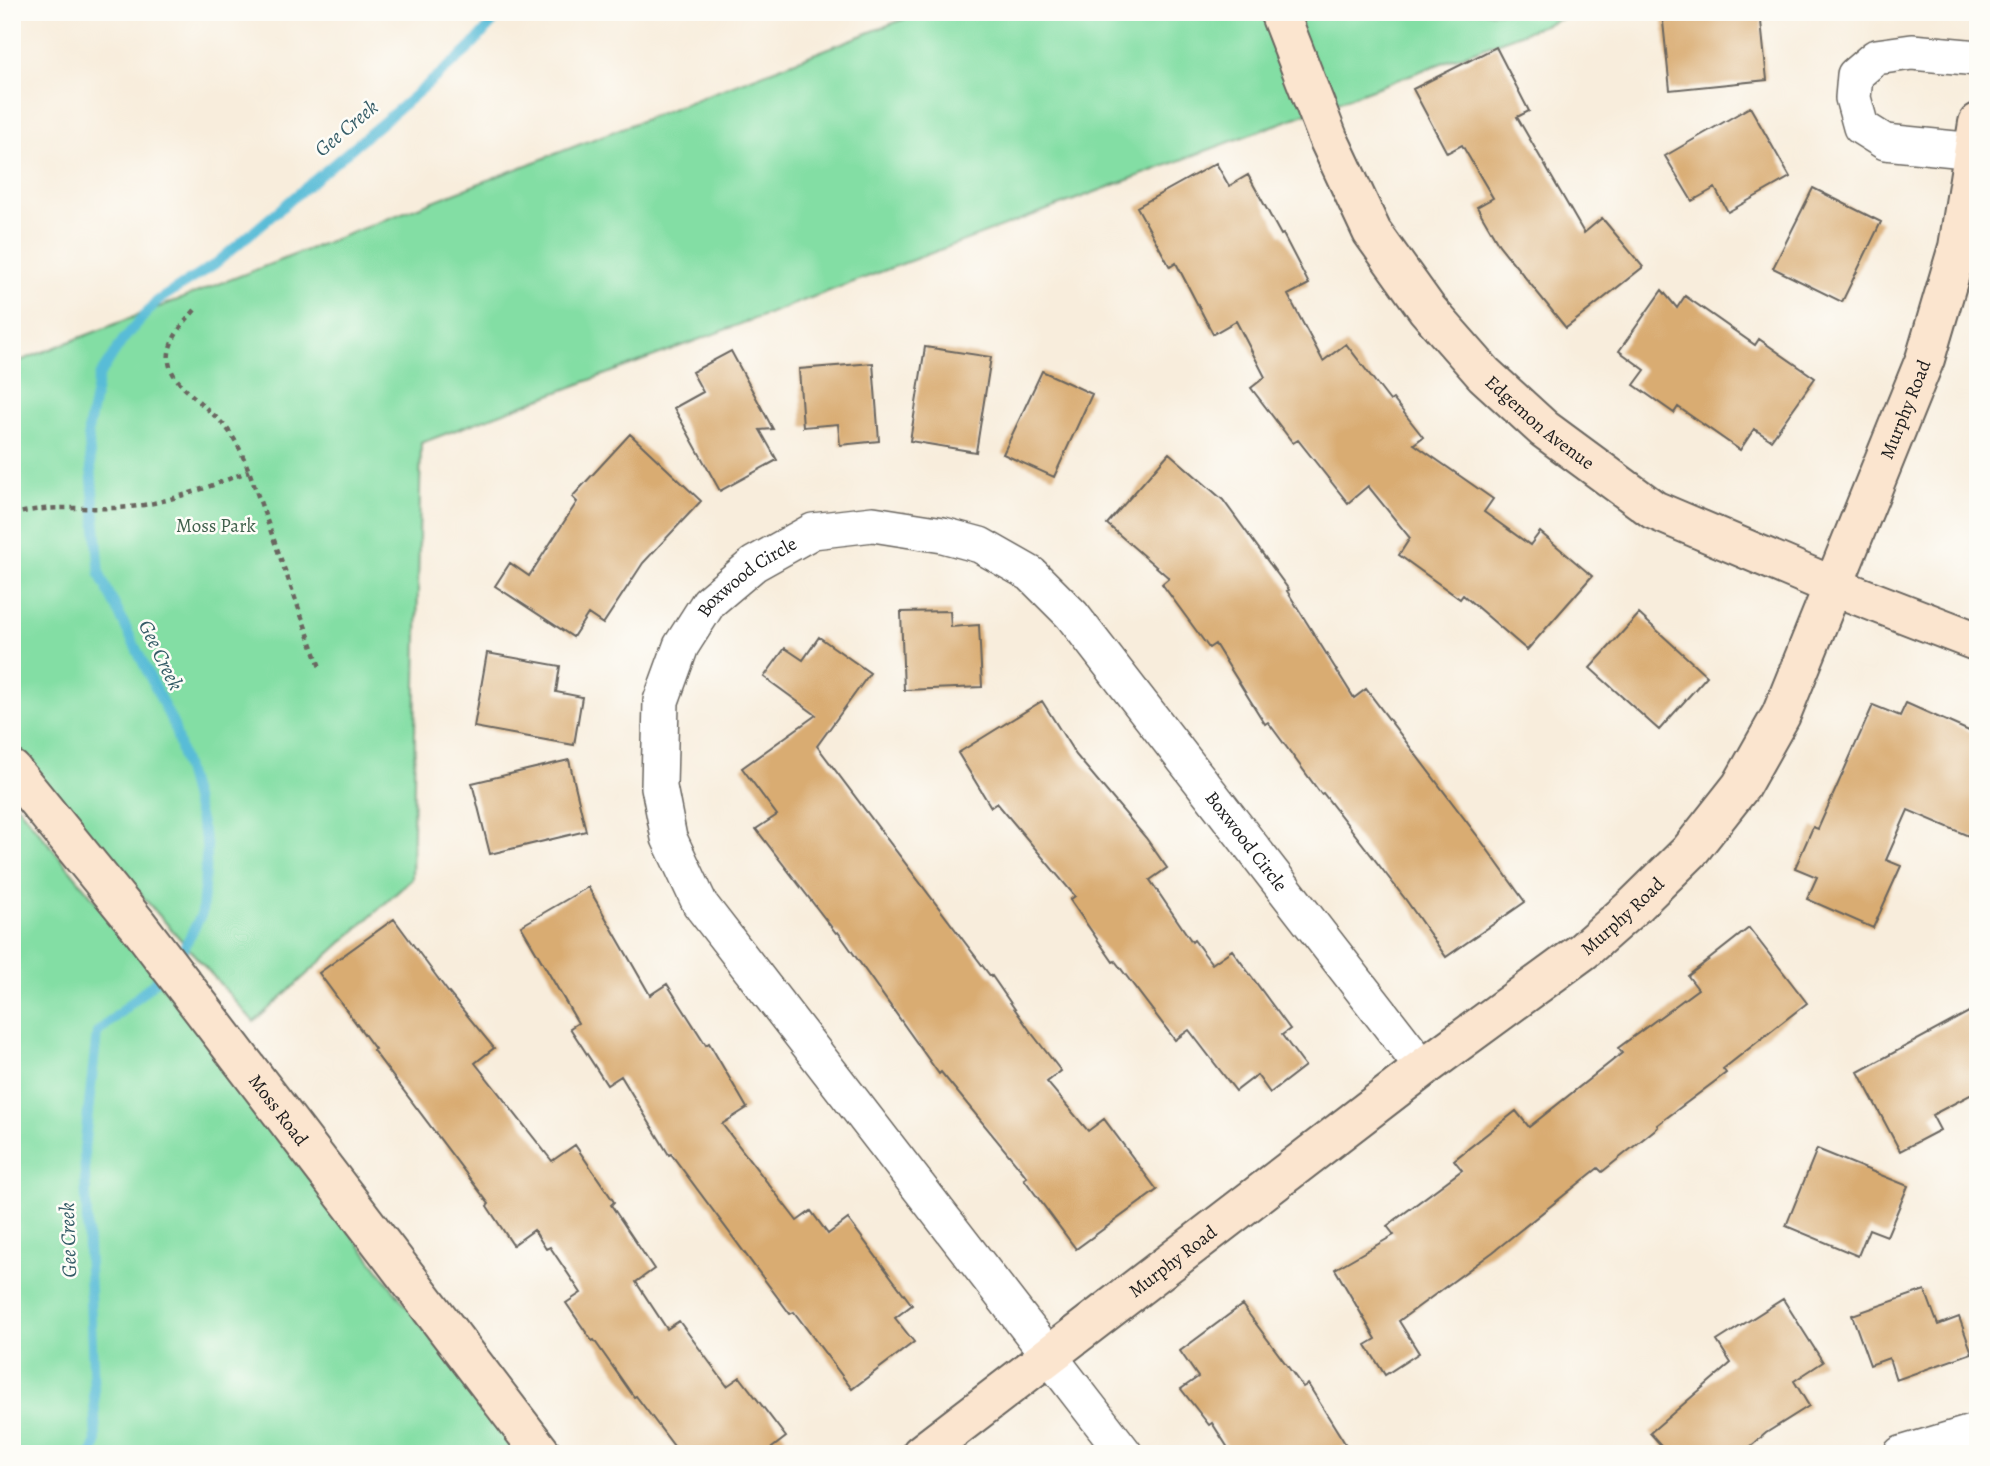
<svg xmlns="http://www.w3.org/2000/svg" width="1990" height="1466" font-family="Alegreya,serif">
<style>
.green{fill:#83dea4;stroke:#507d60;stroke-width:2}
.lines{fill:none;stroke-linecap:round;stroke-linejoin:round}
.stream{stroke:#59bcd7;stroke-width:10}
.building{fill:#d9ac72}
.street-casing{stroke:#69655f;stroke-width:38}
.secondary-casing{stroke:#69655f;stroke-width:42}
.path{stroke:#69655f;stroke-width:4.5;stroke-dasharray:5 5;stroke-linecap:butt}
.street{stroke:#fff;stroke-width:35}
.secondary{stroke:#fbe5cf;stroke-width:38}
.labels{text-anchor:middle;stroke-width:5;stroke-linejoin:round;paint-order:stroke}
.street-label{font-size:19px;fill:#1c1c1c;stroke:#fdfcf7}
.park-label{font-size:19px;fill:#40604c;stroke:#fdfcf7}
.water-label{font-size:21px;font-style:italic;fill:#345c67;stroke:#fdfcf7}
</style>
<rect width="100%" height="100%" fill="#fdfcf7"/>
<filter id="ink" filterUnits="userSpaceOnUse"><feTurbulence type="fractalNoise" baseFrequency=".0143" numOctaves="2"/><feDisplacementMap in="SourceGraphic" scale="14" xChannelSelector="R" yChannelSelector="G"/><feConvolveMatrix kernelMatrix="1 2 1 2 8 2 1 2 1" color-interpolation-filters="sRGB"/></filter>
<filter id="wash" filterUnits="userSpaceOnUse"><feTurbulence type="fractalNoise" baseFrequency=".00686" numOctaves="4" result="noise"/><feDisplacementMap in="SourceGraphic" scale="28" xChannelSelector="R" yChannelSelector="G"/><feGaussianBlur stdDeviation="1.57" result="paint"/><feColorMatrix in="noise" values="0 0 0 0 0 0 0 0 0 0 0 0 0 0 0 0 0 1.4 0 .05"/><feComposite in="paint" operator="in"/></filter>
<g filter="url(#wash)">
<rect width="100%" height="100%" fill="#f8eddc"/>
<!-- green -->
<path class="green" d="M 922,12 L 1579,12 L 421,443 L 412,879 L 254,1022 L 12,750 L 12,364 Z
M 12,799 L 125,937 L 519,1454 L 12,1454 Z"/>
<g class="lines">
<!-- stream -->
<path class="stream" d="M 93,1454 L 96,1442 L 84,1149 L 97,1033 L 176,963 L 202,913 L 207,846 L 174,726 L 100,575 L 88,431 L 99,376 L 123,340 L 157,301 L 215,264 L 467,51 L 502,12"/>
</g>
<g id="blocks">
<!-- building -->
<path class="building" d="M 1662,12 L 1760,12 L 1767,80 L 1670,90 Z
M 1496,47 L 1529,111 L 1517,117 L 1584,233 L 1602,218 L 1643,267 L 1566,328 L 1499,245 L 1477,207 L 1493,198 L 1462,145 L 1447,153 L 1413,89 Z
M 1750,107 L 1790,177 L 1728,212 L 1715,188 L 1692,201 L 1665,156 Z
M 1216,163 L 1229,186 L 1248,175 L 1281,235 L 1283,234 L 1309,284 L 1288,295 L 1323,361 L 1346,344 L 1390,401 L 1393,399 L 1423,437 L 1414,444 L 1493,499 L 1484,512 L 1530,545 L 1540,532 L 1592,576 L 1527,650 L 1463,595 L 1460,599 L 1399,555 L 1410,538 L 1368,486 L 1348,503 L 1298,440 L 1293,443 L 1251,388 L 1265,377 L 1236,321 L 1213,334 L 1176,263 L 1170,267 L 1137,207 Z
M 1813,188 L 1881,222 L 1842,302 L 1773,268 Z
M 1662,290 L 1677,308 L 1685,296 L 1755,345 L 1759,339 L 1815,378 L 1771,440 L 1754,429 L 1740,450 L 1678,407 L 1674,413 L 1634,385 L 1645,370 L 1619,351 Z
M 925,347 L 991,357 L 976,452 L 910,441 Z
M 731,351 L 773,429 L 760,430 L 777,460 L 720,491 L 674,408 L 703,392 L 692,372 Z
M 873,363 L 879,441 L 840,445 L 838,424 L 803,427 L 799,369 Z
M 1042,371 L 1092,394 L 1054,477 L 1003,454 Z
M 630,434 L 701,501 L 643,563 L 603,624 L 588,614 L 573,637 L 495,586 L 510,563 L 529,576 L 577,502 L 572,497 Z
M 1169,453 L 1223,500 L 1289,590 L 1287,591 L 1354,698 L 1366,689 L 1482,842 L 1525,902 L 1446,957 L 1406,900 L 1323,793 L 1321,794 L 1268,722 L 1265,724 L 1215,644 L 1209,648 L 1162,584 L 1169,578 L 1107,524 Z
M 950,611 L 951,627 L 979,625 L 982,687 L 904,690 L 901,612 Z
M 1639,614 L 1707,676 L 1659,730 L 1590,668 Z
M 819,637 L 870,673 L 817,746 L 991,977 L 992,976 L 1030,1031 L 1061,1071 L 1047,1082 L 1088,1131 L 1104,1119 L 1157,1190 L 1076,1249 L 1024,1179 L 1027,1177 L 941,1072 L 939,1074 L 838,932 L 836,933 L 756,829 L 777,815 L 742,768 L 816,715 L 764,677 L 785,648 L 803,660 Z
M 487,653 L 560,666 L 556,692 L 582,697 L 574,745 L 474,727 Z
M 1042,701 L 1076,755 L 1146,838 L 1167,868 L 1150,880 L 1192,942 L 1194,940 L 1212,964 L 1232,950 L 1290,1029 L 1282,1035 L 1305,1066 L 1270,1093 L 1257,1075 L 1236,1091 L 1189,1030 L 1175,1040 L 1115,961 L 1113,962 L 1070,900 L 1075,896 L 997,803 L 991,807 L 958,753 Z
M 1906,703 L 1978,735 L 1978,840 L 1908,810 L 1886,860 L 1901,866 L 1873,928 L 1807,899 L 1817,877 L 1795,868 L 1813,827 L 1818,829 L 1873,705 L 1900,716 Z
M 569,760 L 586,831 L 490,854 L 472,783 Z
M 588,887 L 650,995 L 667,984 L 706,1045 L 709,1043 L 747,1108 L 722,1124 L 797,1221 L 811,1211 L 828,1234 L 848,1219 L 912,1305 L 895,1318 L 914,1342 L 852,1389 L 794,1312 L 790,1314 L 671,1154 L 669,1155 L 621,1076 L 607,1085 L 570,1028 L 578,1023 L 521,926 Z
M 394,919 L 448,992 L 494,1048 L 475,1063 L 552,1161 L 575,1145 L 614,1202 L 611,1205 L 654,1269 L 636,1282 L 667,1329 L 679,1321 L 727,1386 L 740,1377 L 786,1437 L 764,1454 L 680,1454 L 636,1396 L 634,1397 L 594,1340 L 592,1341 L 566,1303 L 581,1293 L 550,1247 L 546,1249 L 534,1230 L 513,1245 L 487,1206 L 489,1204 L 373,1050 L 375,1049 L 319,973 Z
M 1749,928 L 1807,1003 L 1723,1069 L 1726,1073 L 1657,1125 L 1658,1127 L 1602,1172 L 1598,1168 L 1493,1252 L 1399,1321 L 1419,1353 L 1385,1375 L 1366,1345 L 1376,1339 L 1335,1269 L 1394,1235 L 1387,1226 L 1462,1170 L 1454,1160 L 1516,1111 L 1529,1127 L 1622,1053 L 1618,1048 L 1698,989 L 1688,976 Z
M 1978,1007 L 1978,1091 L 1932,1115 L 1940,1130 L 1900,1151 L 1858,1072 Z
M 1817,1149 L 1908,1186 L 1887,1236 L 1869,1229 L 1858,1256 L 1786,1226 Z
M 1925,1290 L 1938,1325 L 1959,1317 L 1972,1353 L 1896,1380 L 1889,1358 L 1870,1365 L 1852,1315 Z
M 1783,1299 L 1823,1362 L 1794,1381 L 1809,1406 L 1766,1433 L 1742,1454 L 1669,1454 L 1650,1433 L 1731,1363 L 1717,1341 Z
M 1242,1305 L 1303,1387 L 1308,1384 L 1346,1445 L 1332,1454 L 1232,1454 L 1212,1423 L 1209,1425 L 1181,1389 L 1198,1377 L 1180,1351 Z"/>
</g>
</g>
<g filter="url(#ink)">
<use href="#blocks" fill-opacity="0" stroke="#69655f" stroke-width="2"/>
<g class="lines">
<defs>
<g id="street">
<path d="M 1975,151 L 1885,142 L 1861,127 L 1853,98 L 1855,75 L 1876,57 L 1912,52 L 1978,58"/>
<path id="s1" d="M 1125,1454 L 700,904 L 669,838 L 659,787 L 661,701 L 681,646 L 709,602 L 754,564 L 813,531 L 873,524 L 943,535 L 980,545 L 1031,574 L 1072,615 L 1423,1068"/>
<path d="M 1901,1454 L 1978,1431"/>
</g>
<g id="secondary">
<path id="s2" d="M 1279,12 L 1328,138 L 1372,232 L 1427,309 L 1484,374 L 1544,429 L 1654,510 L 1833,586 L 1978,642"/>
<path id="s3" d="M 12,770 L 138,925 L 542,1454"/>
<path id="s4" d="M 921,1454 L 1423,1068 L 1583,951 L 1634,906 L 1689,852 L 1741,786 L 1781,715 L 1925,359 L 1958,247 L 1978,123"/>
</g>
</defs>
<!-- street casing -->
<use href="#street" class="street-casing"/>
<!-- secondary casing -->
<use href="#secondary" class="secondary-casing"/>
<!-- path -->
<path class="path" d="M 195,310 C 141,368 180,381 222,423 C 235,436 242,454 249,471 L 321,670
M 12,515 C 51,503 90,511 130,507 C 172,502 211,486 249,471"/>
<!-- street -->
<use href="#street" class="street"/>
<!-- secondary -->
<use href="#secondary" class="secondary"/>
</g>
</g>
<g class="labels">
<!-- street labels -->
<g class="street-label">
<text dy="7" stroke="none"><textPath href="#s4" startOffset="1472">Murphy Road</textPath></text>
<text dy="7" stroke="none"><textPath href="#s2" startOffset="494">Edgemon Avenue</textPath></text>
<text dy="7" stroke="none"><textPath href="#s1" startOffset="1062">Boxwood Circle</textPath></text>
<text dy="7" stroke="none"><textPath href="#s1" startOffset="1715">Boxwood Circle</textPath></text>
<text dy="7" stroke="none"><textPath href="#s4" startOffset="884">Murphy Road</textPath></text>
<text dy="7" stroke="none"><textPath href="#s3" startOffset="432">Moss Road</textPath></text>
<text dy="7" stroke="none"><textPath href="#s4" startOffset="317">Murphy Road</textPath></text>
</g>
<!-- park labels -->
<g class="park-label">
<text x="216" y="532">Moss Park</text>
</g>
<!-- water labels -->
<g class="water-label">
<text transform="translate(346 128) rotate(-40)" y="7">Gee Creek</text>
<text transform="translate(161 655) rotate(64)" y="7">Gee Creek</text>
<text transform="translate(68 1240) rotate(-92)" y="7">Gee Creek</text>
</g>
</g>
<!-- margin -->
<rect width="1990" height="1466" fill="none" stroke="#fdfcf7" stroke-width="42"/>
</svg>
